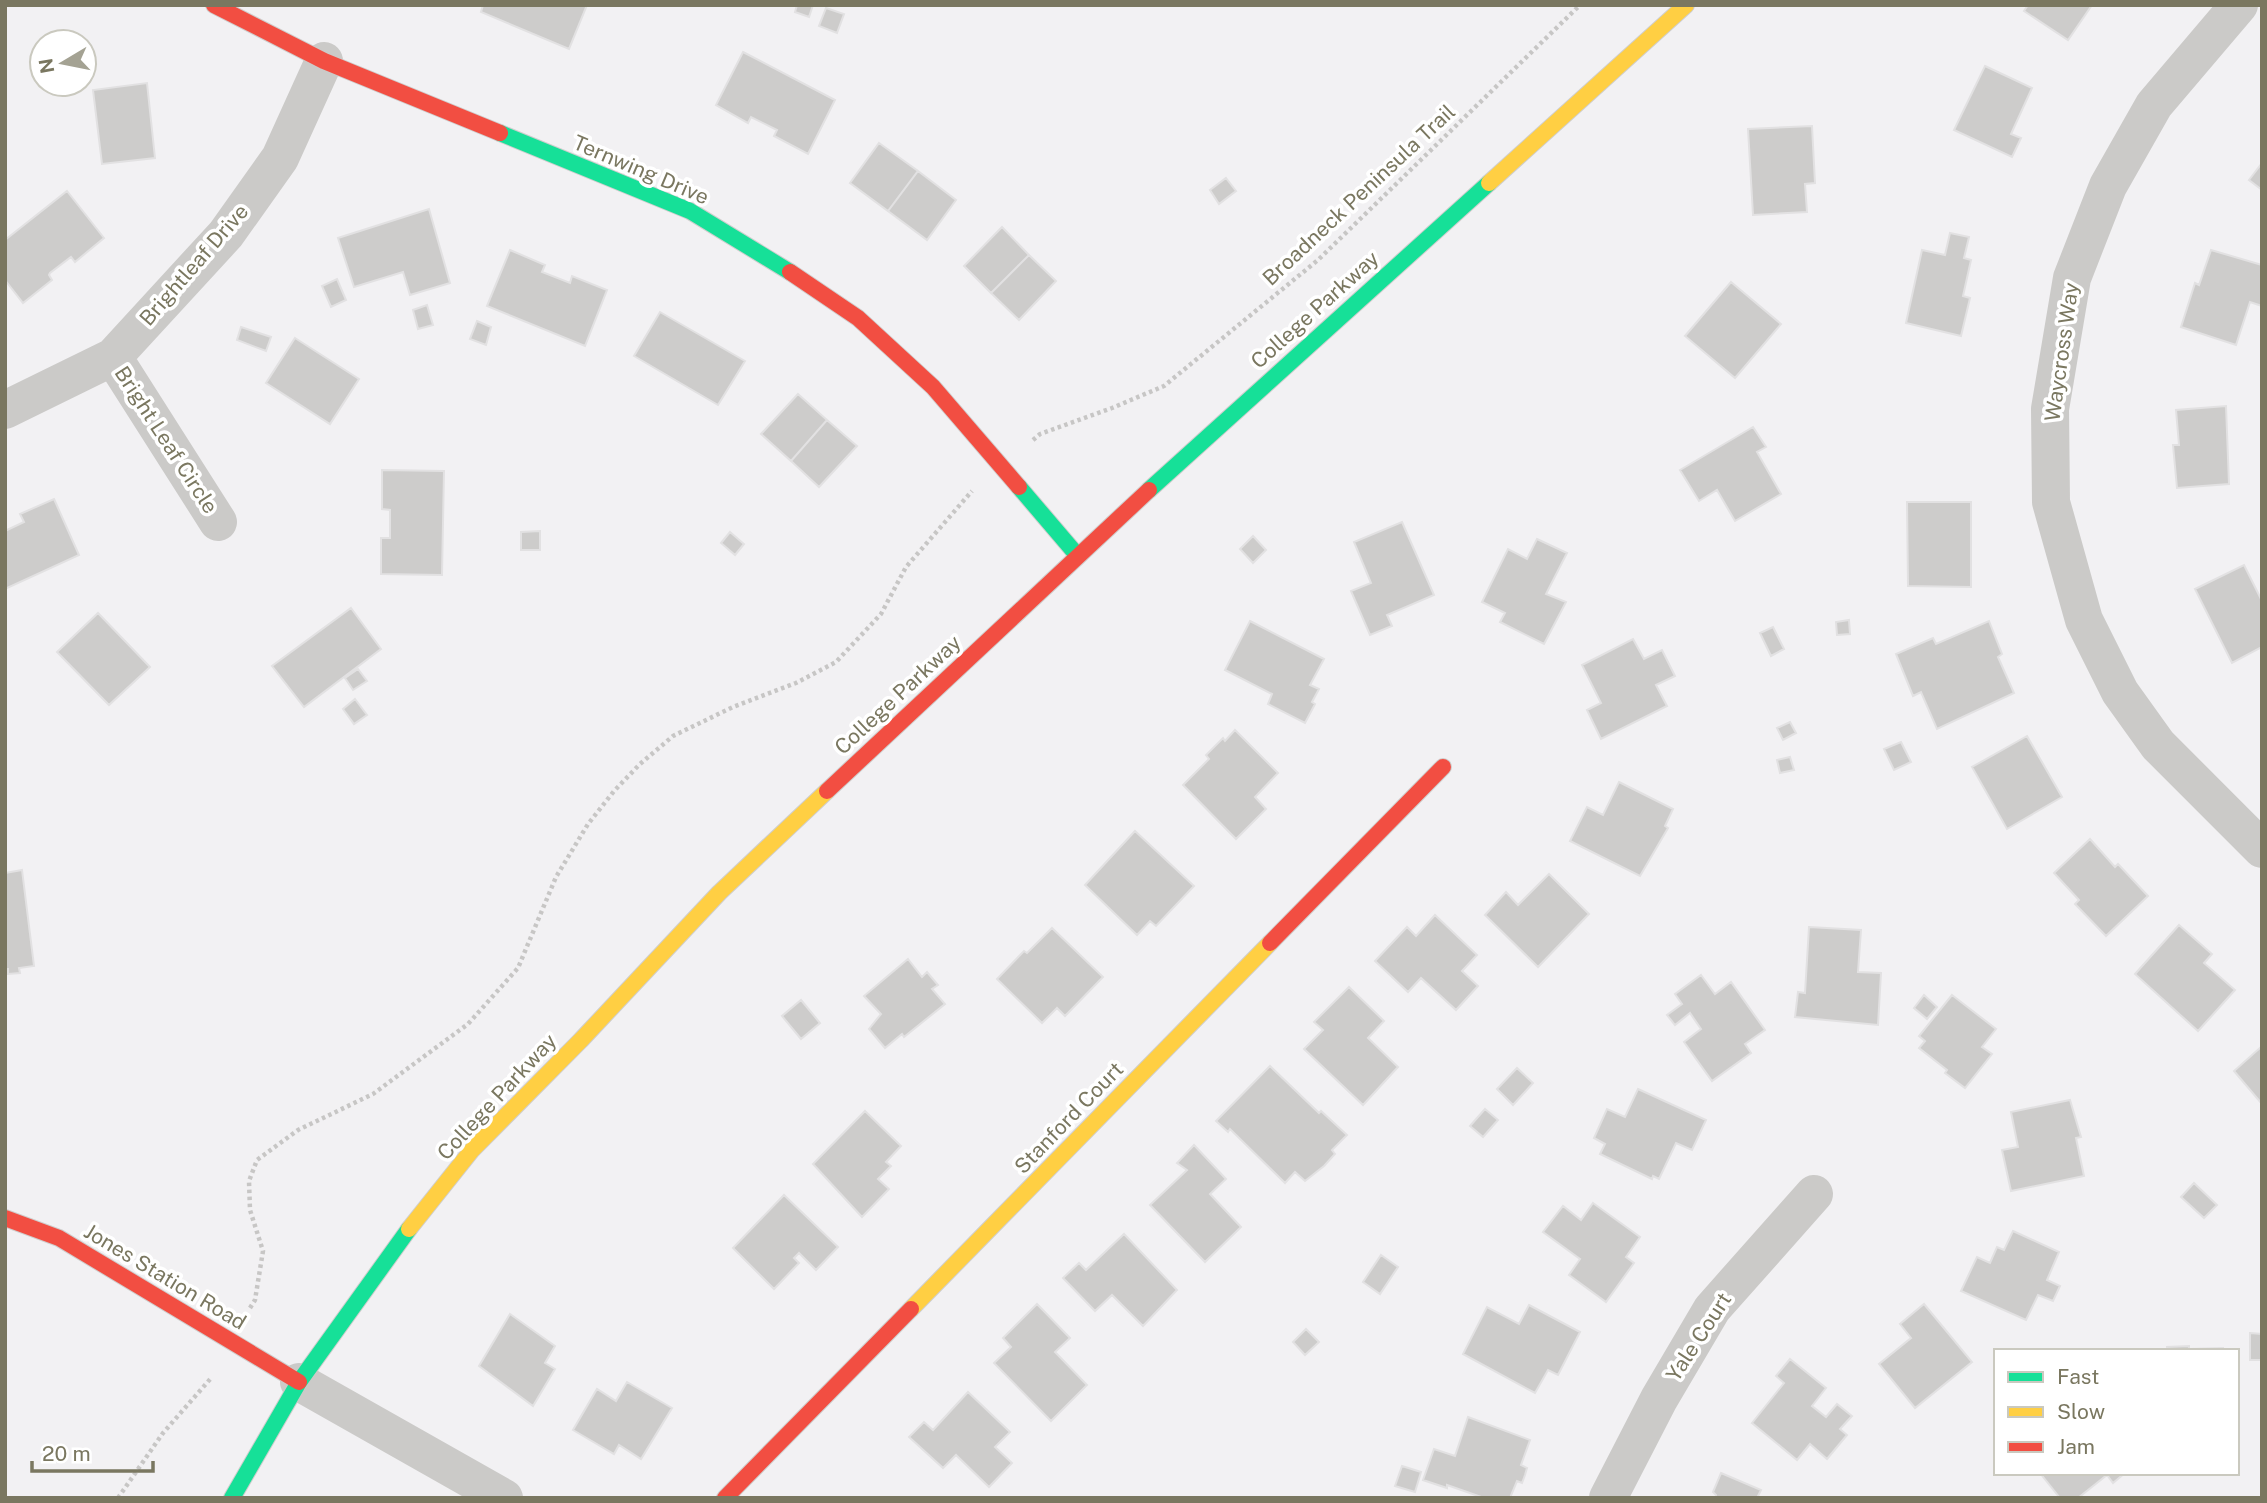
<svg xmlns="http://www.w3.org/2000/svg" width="2267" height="1503" font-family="'Public Sans',sans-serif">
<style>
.building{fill:#cdcccb;stroke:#e2e1e2;stroke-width:2}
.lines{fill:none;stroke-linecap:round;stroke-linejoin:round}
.fast-casing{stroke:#cfcecd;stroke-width:18}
.slow-casing{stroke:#cfcecd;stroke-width:18}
.jam-casing{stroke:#cfcecd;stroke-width:18}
.path{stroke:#c7c6c5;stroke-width:4.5;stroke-dasharray:3.5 3.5;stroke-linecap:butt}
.street{stroke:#cbcac8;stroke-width:38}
.fast{stroke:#16e098;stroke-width:16}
.slow{stroke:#ffcf43;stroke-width:16}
.jam{stroke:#f24e42;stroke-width:16}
.labels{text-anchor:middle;stroke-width:7;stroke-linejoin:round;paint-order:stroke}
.street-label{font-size:21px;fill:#7a7760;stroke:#fff}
</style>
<rect width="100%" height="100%" fill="#f2f1f3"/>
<!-- building -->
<path class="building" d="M 483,5 L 587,5 L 569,49 L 481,12 Z
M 797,5 L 813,5 L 809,17 L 795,12 Z
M 2028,5 L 2092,5 L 2068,40 L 2024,11 Z
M 826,8 L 844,14 L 837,33 L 819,26 Z
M 743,52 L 835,100 L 808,154 L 774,136 L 777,130 L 751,117 L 748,123 L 716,105 Z
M 1985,66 L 2032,88 L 2011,134 L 2021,138 L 2012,157 L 1954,130 Z
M 147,83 L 155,158 L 102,164 L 93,90 Z
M 1812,126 L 1815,183 L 1805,184 L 1807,212 L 1753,215 L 1748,129 Z
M 879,143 L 918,171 L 888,211 L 850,183 Z
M 2262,163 L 2262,190 L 2249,180 Z
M 918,171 L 956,200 L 927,240 L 888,211 Z
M 1226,178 L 1236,191 L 1219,204 L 1210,190 Z
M 67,191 L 104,238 L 75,262 L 71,257 L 50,273 L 49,275 L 52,280 L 23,303 L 5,280 L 5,240 Z
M 429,209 L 450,283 L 410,295 L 403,272 L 354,287 L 338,238 Z
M 1002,227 L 1029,255 L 991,293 L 964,266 Z
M 1950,233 L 1969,237 L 1964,258 L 1971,260 L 1963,296 L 1970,298 L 1961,336 L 1906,323 L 1922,250 L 1945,255 Z
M 510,250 L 545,265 L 542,272 L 570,283 L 572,276 L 607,290 L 585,346 L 487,306 Z
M 2211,250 L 2262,265 L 2262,306 L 2250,302 L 2236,345 L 2181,327 L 2195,283 L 2199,285 Z
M 1029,255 L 1056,281 L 1019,320 L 991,293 Z
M 337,279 L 346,300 L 331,307 L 322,286 Z
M 1731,282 L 1781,324 L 1735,378 L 1685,336 Z
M 427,305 L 433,325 L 418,329 L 413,310 Z
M 660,312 L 745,361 L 718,405 L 634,356 Z
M 477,321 L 491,327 L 486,345 L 470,339 Z
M 241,327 L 271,337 L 266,351 L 237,340 Z
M 295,338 L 359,379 L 330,424 L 266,383 Z
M 798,394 L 827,420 L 791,461 L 761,434 Z
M 2226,406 L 2229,484 L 2177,488 L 2173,445 L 2179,445 L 2176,410 Z
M 827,420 L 857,446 L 819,487 L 791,461 Z
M 1753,427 L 1766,447 L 1757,452 L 1781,494 L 1735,521 L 1717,490 L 1699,501 L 1680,470 Z
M 382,470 L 444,471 L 442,575 L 381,574 L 381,538 L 390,538 L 390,510 L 382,509 Z
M 54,499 L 79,555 L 5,589 L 5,531 L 24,522 L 20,514 Z
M 1907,502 L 1971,502 L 1971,587 L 1908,586 Z
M 1402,522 L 1434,595 L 1387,615 L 1392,626 L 1370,635 L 1351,591 L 1371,583 L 1354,542 Z
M 540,531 L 540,550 L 521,550 L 521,532 Z
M 730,532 L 744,544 L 735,555 L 721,543 Z
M 1253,536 L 1266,550 L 1253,563 L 1240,549 Z
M 1537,539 L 1567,553 L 1546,594 L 1566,602 L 1544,644 L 1500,622 L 1505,613 L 1482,602 L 1508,549 L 1527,559 Z
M 2244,565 L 2262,601 L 2262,647 L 2232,663 L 2195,589 Z
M 351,608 L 381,649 L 304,707 L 272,666 Z
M 98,613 L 150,667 L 109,705 L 57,652 Z
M 1849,620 L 1850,634 L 1837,635 L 1836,622 Z
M 1250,621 L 1324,659 L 1310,685 L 1319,689 L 1312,702 L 1315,704 L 1305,723 L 1268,704 L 1272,694 L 1225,670 Z
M 1989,621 L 2002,654 L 1998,657 L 2014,693 L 1937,729 L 1921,692 L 1913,696 L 1896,654 L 1933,638 L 1936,644 Z
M 1773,627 L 1784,649 L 1771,656 L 1760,633 Z
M 1633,639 L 1644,659 L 1662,650 L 1675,676 L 1656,685 L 1667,706 L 1601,739 L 1587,710 L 1601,703 L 1582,665 Z
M 358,669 L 367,681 L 353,690 L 345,678 Z
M 355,699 L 367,715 L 354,724 L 343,709 Z
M 1790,722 L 1796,733 L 1783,740 L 1777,728 Z
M 1235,730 L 1278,773 L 1255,797 L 1266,809 L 1236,839 L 1183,785 L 1209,759 L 1206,755 L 1223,738 L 1225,741 Z
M 2027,736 L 2062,797 L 2007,829 L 1972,767 Z
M 1901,742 L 1911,762 L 1894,770 L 1884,749 Z
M 1790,757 L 1794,770 L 1780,773 L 1777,760 Z
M 1619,782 L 1673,809 L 1665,826 L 1668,828 L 1640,876 L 1570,841 L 1587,807 L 1603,815 Z
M 1135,831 L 1194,886 L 1156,926 L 1150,921 L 1137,935 L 1085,885 Z
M 2090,839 L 2115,867 L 2118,864 L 2148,896 L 2106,936 L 2075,904 L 2079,900 L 2054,873 Z
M 22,870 L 34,966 L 19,968 L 20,973 L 8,974 L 8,969 L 5,969 L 5,873 Z
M 1549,874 L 1589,914 L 1538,967 L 1485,915 L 1506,892 L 1518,905 Z
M 1435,915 L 1477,955 L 1462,971 L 1478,986 L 1456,1010 L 1421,978 L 1408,992 L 1375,961 L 1407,927 L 1416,936 Z
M 2179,925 L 2212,954 L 2204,963 L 2235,990 L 2198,1031 L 2135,974 Z
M 1809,927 L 1861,930 L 1858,972 L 1881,973 L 1878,1025 L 1795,1017 L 1798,992 L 1805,993 Z
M 1052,928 L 1103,977 L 1065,1016 L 1057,1008 L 1042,1023 L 997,979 L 1024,951 L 1027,953 Z
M 908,959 L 922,977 L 927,972 L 938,985 L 932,989 L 945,1004 L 904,1037 L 902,1034 L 885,1048 L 869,1029 L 881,1014 L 864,996 Z
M 1701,975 L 1715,994 L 1731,982 L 1765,1030 L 1745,1044 L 1751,1053 L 1712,1081 L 1684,1042 L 1701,1029 L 1690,1013 L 1675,1025 L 1667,1015 L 1682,1004 L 1675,994 Z
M 1349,987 L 1384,1021 L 1368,1038 L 1398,1067 L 1363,1105 L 1304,1049 L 1323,1030 L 1314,1022 Z
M 1924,995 L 1937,1007 L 1927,1019 L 1914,1008 Z
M 1952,995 L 1996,1029 L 1982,1047 L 1992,1054 L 1965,1088 L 1945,1073 L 1947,1070 L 1919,1048 L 1925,1041 L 1919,1036 Z
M 801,1000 L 820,1023 L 801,1039 L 782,1016 Z
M 2261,1047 L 2262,1047 L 2262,1104 L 2234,1071 Z
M 1270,1066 L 1319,1113 L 1321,1111 L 1347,1135 L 1332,1150 L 1335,1154 L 1324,1166 L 1305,1181 L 1295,1172 L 1285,1183 L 1230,1129 L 1228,1132 L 1216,1121 Z
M 1517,1068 L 1533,1083 L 1513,1105 L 1497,1089 Z
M 1638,1089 L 1706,1120 L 1692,1150 L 1676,1143 L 1659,1179 L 1653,1176 L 1652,1179 L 1600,1154 L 1605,1144 L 1594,1138 L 1607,1109 L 1625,1117 Z
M 2070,1100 L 2081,1137 L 2076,1138 L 2084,1176 L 2011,1191 L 2002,1150 L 2018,1147 L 2011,1112 Z
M 1485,1109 L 1498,1120 L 1483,1137 L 1470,1126 Z
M 865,1111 L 901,1146 L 886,1162 L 891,1166 L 878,1179 L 889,1189 L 862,1217 L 813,1164 Z
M 1194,1145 L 1226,1179 L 1210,1194 L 1241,1227 L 1205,1262 L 1150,1205 L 1187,1170 L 1177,1163 Z
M 2194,1183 L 2217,1205 L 2204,1218 L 2181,1197 Z
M 784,1195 L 838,1247 L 816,1270 L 799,1253 L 794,1258 L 799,1263 L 774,1289 L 733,1248 Z
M 1593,1203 L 1640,1237 L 1626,1257 L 1634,1263 L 1606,1302 L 1569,1275 L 1580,1259 L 1543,1232 L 1563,1206 L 1581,1220 Z
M 2013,1231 L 2059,1252 L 2047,1280 L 2060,1286 L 2053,1301 L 2038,1295 L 2026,1320 L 1961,1291 L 1977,1257 L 1990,1263 L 1997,1247 L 2004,1250 Z
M 1124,1234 L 1177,1290 L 1143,1326 L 1112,1295 L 1095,1311 L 1063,1278 L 1079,1263 L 1086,1270 Z
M 1381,1255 L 1398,1267 L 1380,1294 L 1363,1282 Z
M 1037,1304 L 1070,1338 L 1055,1352 L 1087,1385 L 1051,1421 L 994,1363 L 1011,1347 L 1003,1338 Z
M 1924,1304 L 1972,1362 L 1915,1408 L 1879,1364 L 1911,1338 L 1900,1324 Z
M 1529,1305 L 1580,1332 L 1558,1375 L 1548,1370 L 1535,1393 L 1463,1354 L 1487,1307 L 1519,1324 Z
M 510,1314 L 555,1346 L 545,1363 L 555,1369 L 533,1406 L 479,1366 Z
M 1306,1329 L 1319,1342 L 1305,1355 L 1293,1342 Z
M 2250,1333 L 2262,1334 L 2262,1360 L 2250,1360 Z
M 2189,1346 L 2189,1349 L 2223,1348 L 2223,1351 L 2151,1351 L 2167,1350 L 2167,1347 Z
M 1790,1359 L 1826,1388 L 1812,1406 L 1826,1417 L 1837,1404 L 1852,1416 L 1840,1429 L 1847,1435 L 1827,1459 L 1810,1444 L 1797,1460 L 1752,1423 L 1784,1383 L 1776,1376 Z
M 627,1382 L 672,1408 L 641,1459 L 619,1445 L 614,1454 L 573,1430 L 597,1389 L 616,1401 Z
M 968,1392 L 1010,1432 L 995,1447 L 1012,1463 L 989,1487 L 956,1455 L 943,1468 L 909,1437 L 924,1422 L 933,1430 Z
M 1468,1417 L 1530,1440 L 1521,1465 L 1527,1468 L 1525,1475 L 1522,1483 L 1517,1481 L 1510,1498 L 1484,1498 L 1447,1485 L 1447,1488 L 1423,1480 L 1434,1449 L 1455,1456 Z
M 1402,1466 L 1421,1472 L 1415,1492 L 1395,1486 Z
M 1721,1473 L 1761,1490 L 1757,1498 L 1715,1498 L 1716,1495 L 1713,1492 Z
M 2040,1473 L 2125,1473 L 2113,1483 L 2107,1475 L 2078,1498 L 2060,1498 Z"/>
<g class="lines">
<defs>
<path id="fast" d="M 500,133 L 690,211 L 790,272
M 1019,487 L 1077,555
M 1149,490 L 1489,183
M 232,1498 L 299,1382 L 409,1229"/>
<path id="slow" d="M 1489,183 L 1686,5
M 409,1229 L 472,1150 L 581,1040 L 719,893 L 827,791
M 911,1309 L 1270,943"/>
<path id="jam" d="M 214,5 L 324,61 L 500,133
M 790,272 L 858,318 L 933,387 L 1019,487
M 827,791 L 1149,490
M 1270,943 L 1443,767
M 5,1218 L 59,1238 L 299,1382
M 725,1498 L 911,1309"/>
</defs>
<!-- fast casing -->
<use href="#fast" class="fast-casing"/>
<!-- slow casing -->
<use href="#slow" class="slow-casing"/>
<!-- jam casing -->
<use href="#jam" class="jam-casing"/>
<!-- path -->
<path class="path" d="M 1033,440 L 1040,434 L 1112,408 L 1164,386 L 1318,260 L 1580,5
M 250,1308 L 255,1300 L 263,1251 L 250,1210 L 249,1181 L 257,1160 L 298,1130 L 373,1094 L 468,1024 L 518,968 L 556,877 L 588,824 L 614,791 L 640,764 L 673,736 L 733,707 L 796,683 L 836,662 L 881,614 L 906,567 L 972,491
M 118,1498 L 163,1433 L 212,1377"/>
<!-- street -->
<path class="street" d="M 2239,5 L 2154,105 L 2108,186 L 2072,278 L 2050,409 L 2051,502 L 2084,620 L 2120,692 L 2158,745 L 2262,849
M 113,357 L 218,522
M 5,410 L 113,357 L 226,234 L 280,158 L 324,61
M 299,1382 L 504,1498
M 1608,1498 L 1659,1399 L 1712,1309 L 1814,1194"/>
<!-- fast -->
<use href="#fast" class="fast"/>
<!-- slow -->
<use href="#slow" class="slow"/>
<!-- jam -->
<use href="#jam" class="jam"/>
</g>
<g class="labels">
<!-- street labels -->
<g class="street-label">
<text transform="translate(641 170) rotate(23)" y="7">Ternwing Drive</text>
<text transform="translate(1359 195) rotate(-43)" y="7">Broadneck Peninsula Trail</text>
<text transform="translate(194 265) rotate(-49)" y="7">Brightleaf Drive</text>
<text transform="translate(1315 310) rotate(-42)" y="7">College Parkway</text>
<text transform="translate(2062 352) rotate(-82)" y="7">Waycross Way</text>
<text transform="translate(166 440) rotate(57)" y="7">Bright Leaf Circle</text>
<text transform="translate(898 695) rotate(-43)" y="7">College Parkway</text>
<text transform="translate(497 1097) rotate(-47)" y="7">College Parkway</text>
<text transform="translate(1069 1118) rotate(-46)" y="7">Stanford Court</text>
<text transform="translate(165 1277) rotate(31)" y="7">Jones Station Road</text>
<text transform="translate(1699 1337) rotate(-57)" y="7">Yale Court</text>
</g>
</g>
<!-- border -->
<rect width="2267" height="1503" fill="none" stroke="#7a7760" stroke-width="14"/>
<!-- legend -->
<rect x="1994" y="1349" width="245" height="126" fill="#ffffff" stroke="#cac9bf" stroke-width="2"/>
<rect x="2008" y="1372" width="35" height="10" fill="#16e098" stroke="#cac9bf" stroke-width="2"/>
<text x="2057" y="1384" font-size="21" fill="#7a7760">Fast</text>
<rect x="2008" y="1407" width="35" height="10" fill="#ffcf43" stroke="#cac9bf" stroke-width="2"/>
<text x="2057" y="1419" font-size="21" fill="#7a7760">Slow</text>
<rect x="2008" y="1442" width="35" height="10" fill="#f24e42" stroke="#cac9bf" stroke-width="2"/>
<text x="2057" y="1454" font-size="21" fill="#7a7760">Jam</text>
<!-- north arrow -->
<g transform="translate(63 63) rotate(260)"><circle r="33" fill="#ffffff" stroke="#cac9bf" stroke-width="2"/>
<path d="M0-5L12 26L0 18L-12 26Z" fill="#a4a293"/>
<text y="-10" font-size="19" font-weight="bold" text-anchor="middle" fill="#7a7760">N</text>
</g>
<!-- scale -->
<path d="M32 1461v10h121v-10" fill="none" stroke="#7a7760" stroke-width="3.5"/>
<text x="42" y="1461" font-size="21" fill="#7a7760" stroke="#ffffff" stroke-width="5" paint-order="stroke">20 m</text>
</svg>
